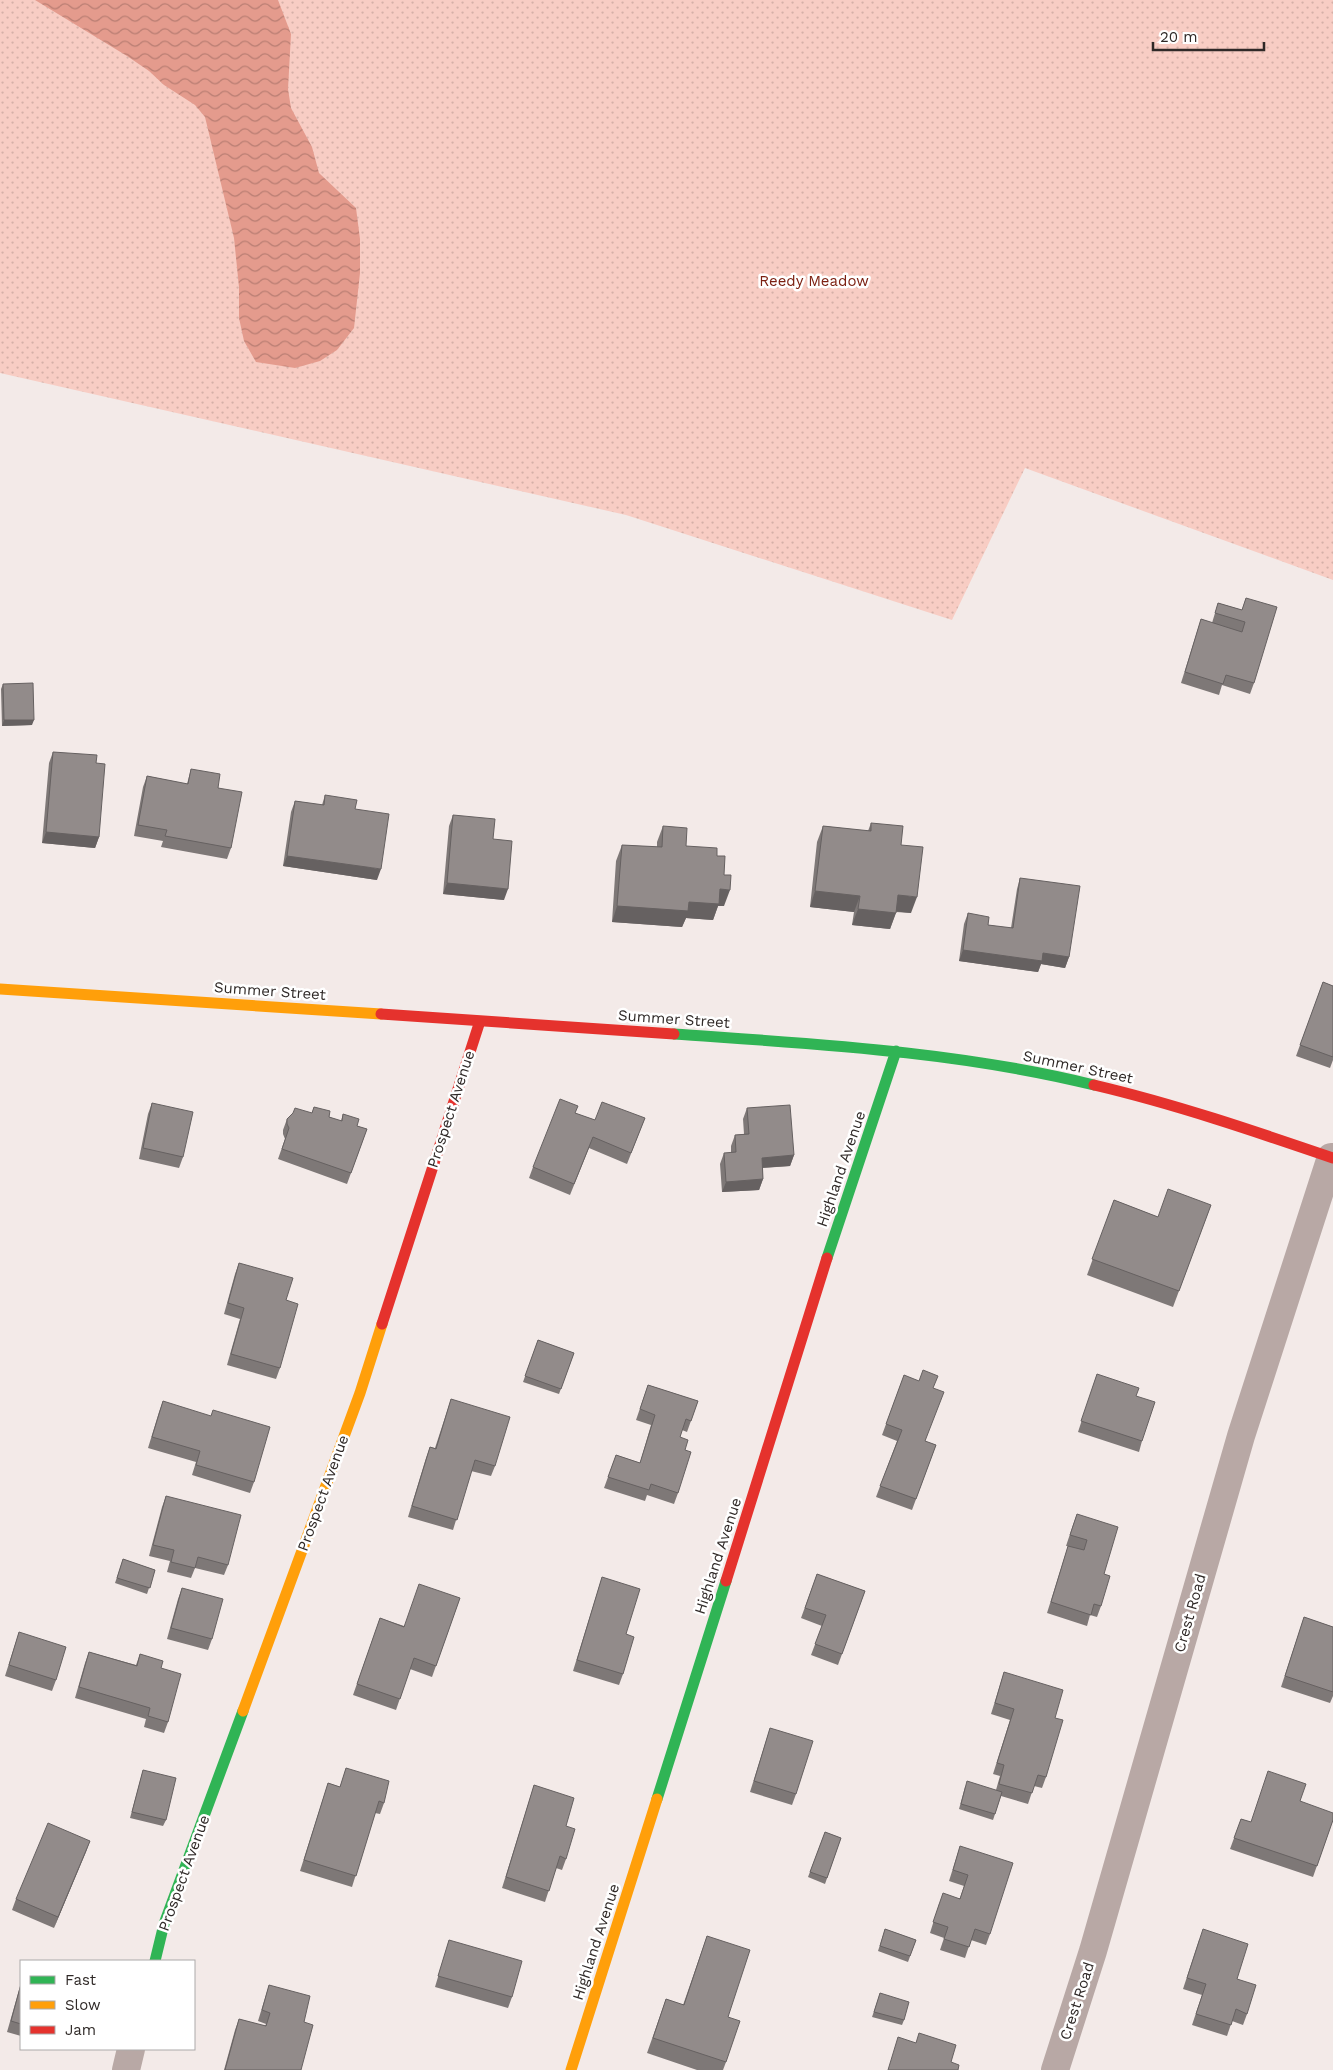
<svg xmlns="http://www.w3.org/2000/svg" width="1333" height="2070" font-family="'Work Sans',sans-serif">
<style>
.park{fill:url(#park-dots)}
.water{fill:url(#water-waves)}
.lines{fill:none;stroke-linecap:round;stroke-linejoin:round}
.street{stroke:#b8a8a5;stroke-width:28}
.fast{stroke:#30b455;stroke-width:11}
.slow{stroke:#ff9f0a;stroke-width:11}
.jam{stroke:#e5322d;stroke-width:11}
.wall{fill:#7e7877}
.shaded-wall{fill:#666161}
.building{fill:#928b8a;stroke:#666161}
.labels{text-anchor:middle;stroke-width:5;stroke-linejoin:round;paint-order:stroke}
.park-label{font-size:15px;fill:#7c2112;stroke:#fff}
.street-label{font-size:15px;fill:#2f2927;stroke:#fff}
</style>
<defs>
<pattern id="park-dots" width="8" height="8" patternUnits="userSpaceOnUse" patternTransform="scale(1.25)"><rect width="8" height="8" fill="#f8cdc4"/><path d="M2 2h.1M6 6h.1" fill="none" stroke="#d5b0a8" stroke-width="1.8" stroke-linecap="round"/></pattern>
<pattern id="water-waves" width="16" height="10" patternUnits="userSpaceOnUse" patternTransform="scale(1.25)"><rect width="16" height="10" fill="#e49b8d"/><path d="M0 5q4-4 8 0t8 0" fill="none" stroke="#b97e73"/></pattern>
</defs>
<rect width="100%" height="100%" fill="#f3eae8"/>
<!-- park -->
<path class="park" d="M 0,0 L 1333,0 L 1333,580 L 1025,468 L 952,620 L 626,515 L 0,373 Z"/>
<!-- water -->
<path class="water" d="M 35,0 L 278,0 L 291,34 L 288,89 L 291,108 L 312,147 L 319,173 L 356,208 L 360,239 L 360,273 L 354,328 L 337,350 L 320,361 L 295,368 L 256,362 L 244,341 L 239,318 L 239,287 L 234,238 L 205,117 L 195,105 L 164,85 L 149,71 L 127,56 Z"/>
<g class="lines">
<!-- street -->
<path class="street" d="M 126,2070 L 131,2049
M 1055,2070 L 1093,1951 L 1241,1436 L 1331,1157"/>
<!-- fast -->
<path class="fast" d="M 674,1034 C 814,1044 956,1051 1094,1085
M 827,1258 L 896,1051
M 657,1799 L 726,1581
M 155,1961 L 164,1924 L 243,1711"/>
<!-- slow -->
<path class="slow" d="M 0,989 L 381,1014
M 243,1711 L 360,1393 L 382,1324
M 571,2070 L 657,1799"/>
<!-- jam -->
<path class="jam" d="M 381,1014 L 674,1034
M 1094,1085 C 1175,1104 1254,1131 1333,1158
M 382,1324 L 480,1021
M 726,1581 L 827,1258"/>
</g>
<!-- wall -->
<path class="wall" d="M 1246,598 L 1254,683 L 1250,694 L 1222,685 L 1219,695 L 1181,683 L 1201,619 L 1212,623 L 1218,603 L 1242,610 Z
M 3,684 L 32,725 L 2,726 L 1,689 Z
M 53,752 L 96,763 L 99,837 L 95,848 L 42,843 L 49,763 Z
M 191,769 L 218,788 L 231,848 L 227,859 L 161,847 L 163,841 L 134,836 L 143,787 L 147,776 L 187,784 Z
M 325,795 L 377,880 L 283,866 L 291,812 L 295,801 L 322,805 Z
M 453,815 L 493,839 L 504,900 L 443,894 L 449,826 Z
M 871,823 L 901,845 L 911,913 L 896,912 L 890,929 L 852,925 L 854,912 L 810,907 L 817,842 L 823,826 L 868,831 Z
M 663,826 L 686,846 L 717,856 L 724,875 L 724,906 L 718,906 L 713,920 L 686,918 L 682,927 L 612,922 L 616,861 L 622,845 L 657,847 L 657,842 Z
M 1020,878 L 1069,957 L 1065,968 L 1041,964 L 1038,972 L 959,961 L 964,924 L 968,913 L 988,925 L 1011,928 L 1017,889 Z
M 1323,982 L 1333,986 L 1333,1060 L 1330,1068 L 1296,1056 Z
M 152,1103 L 183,1157 L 179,1168 L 139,1159 L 148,1114 Z
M 314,1107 L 329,1117 L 341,1121 L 343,1114 L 357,1126 L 367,1129 L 347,1184 L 278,1159 L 285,1139 L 283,1134 L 283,1130 L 287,1119 L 312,1113 Z
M 747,1108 L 794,1155 L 790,1166 L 763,1168 L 763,1179 L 759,1190 L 722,1192 L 720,1164 L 724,1153 L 731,1153 L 731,1146 L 735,1135 L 744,1134 L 743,1119 Z
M 575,1113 L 595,1120 L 645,1118 L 627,1164 L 589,1148 L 570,1195 L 529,1178 L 533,1167 Z
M 1114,1200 L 1158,1217 L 1211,1205 L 1173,1307 L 1087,1275 Z
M 239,1263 L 280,1368 L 276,1379 L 227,1365 L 240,1319 L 224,1314 L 235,1274 Z
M 538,1340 L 574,1353 L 559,1394 L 523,1382 Z
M 1097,1374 L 1136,1396 L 1142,1441 L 1139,1452 L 1078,1432 Z
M 904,1375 L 933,1388 L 925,1441 L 936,1445 L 912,1510 L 876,1497 L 897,1441 L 882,1435 Z
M 648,1385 L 698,1401 L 687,1432 L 682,1430 L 680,1437 L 685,1450 L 678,1493 L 674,1504 L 647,1495 L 645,1501 L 604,1488 L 616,1455 L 640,1463 L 651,1425 L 636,1420 Z
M 451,1399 L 495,1466 L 491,1476 L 471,1471 L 453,1530 L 408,1517 L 426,1458 L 430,1447 L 435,1448 Z
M 163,1401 L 254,1482 L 250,1493 L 192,1475 L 196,1462 L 148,1448 L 159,1412 Z
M 166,1496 L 228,1565 L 224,1575 L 195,1568 L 191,1578 L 167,1572 L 170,1561 L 149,1556 L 162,1507 Z
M 1077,1514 L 1104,1574 L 1101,1606 L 1097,1617 L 1090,1615 L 1087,1626 L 1047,1613 L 1068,1546 L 1066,1546 L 1073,1525 Z
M 123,1559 L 155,1570 L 147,1594 L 115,1583 Z
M 817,1574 L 865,1591 L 838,1665 L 811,1655 L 822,1626 L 801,1618 Z
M 602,1577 L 626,1634 L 623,1674 L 619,1685 L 573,1671 Z
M 182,1588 L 212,1639 L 208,1650 L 167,1639 L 178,1599 Z
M 460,1598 L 432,1677 L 410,1669 L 396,1710 L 353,1695 L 380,1618 L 404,1626 Z
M 1304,1617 L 1333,1627 L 1333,1696 L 1330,1703 L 1281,1687 Z
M 19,1632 L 56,1680 L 52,1691 L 5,1676 Z
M 89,1652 L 136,1665 L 140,1654 L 161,1668 L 168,1722 L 164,1733 L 144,1727 L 146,1719 L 75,1698 L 85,1663 Z
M 1004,1672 L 1055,1718 L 1046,1777 L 1042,1788 L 1034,1786 L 1028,1804 L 1001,1796 L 993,1820 L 959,1809 L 965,1787 L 996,1790 L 1000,1776 L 993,1774 L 1010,1720 L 991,1714 Z
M 770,1728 L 796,1794 L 792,1805 L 750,1792 Z
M 346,1768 L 384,1803 L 380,1814 L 375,1813 L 352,1887 L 300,1871 L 328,1783 L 340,1787 Z
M 143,1770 L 166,1820 L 163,1826 L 130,1818 Z
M 534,1785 L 566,1826 L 566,1859 L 562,1870 L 556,1868 L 545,1902 L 502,1888 Z
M 1300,1801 L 1333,1820 L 1313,1877 L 1230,1849 L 1241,1819 L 1251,1822 Z
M 825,1832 L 841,1838 L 825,1884 L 808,1877 Z
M 90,1841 L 54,1928 L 12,1910 L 16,1899 Z
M 960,1846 L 990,1934 L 986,1945 L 971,1940 L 965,1958 L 940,1950 L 944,1938 L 930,1933 L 939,1904 L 960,1898 L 964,1886 L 949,1881 Z
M 885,1929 L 916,1940 L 908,1962 L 878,1951 Z
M 707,1936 L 728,2017 L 726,2062 L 723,2070 L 697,2070 L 647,2053 L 666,1999 L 683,2005 Z
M 449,1940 L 512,1997 L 508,2008 L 435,1987 Z
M 1199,1940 L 1237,1979 L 1247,2014 L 1243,2025 L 1232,2021 L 1227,2036 L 1192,2025 L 1202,1995 L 1183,1989 Z
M 21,1983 L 21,2036 L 7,2032 Z
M 269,1985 L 304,2022 L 301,2070 L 224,2070 L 235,2030 L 239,2019 L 265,2026 L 266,2024 L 258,2021 Z
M 880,1993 L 904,2020 L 902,2025 L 872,2017 Z"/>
<!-- shaded-wall -->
<path class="shaded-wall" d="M 4,720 L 34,720 L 32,725 L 2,726 Z
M 46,832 L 99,837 L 95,848 L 42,843 Z
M 287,856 L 381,869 L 377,880 L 283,866 Z
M 447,883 L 508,889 L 504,900 L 443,894 Z
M 720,889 L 730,890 L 724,906 L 718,906 L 713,920 L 686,918 L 682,927 L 612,922 L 617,906 L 689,902 Z
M 815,891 L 860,896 L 854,912 L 810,907 Z
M 898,895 L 917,897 L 911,913 L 892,911 Z
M 858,909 L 896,913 L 890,929 L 852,925 Z
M 963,950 L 1043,953 L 1069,957 L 1065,968 L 1041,964 L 1038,972 L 959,961 Z
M 794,1155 L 790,1166 L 758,1168 L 762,1158 Z
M 763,1179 L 759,1190 L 722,1192 L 726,1182 Z
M 90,1841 L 86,1852 L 54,1928 L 58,1917 Z"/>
<!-- building -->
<path class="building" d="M 1246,598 L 1277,607 L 1254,683 L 1226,675 L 1223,684 L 1185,672 L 1201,619 L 1242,632 L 1245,622 L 1215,613 L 1218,603 L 1242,610 Z
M 33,683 L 34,720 L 4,720 L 3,684 Z
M 53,752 L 97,755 L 96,763 L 105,764 L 99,837 L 46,832 Z
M 191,769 L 220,774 L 218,788 L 242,792 L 231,848 L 165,836 L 167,830 L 138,825 L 147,776 L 188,784 Z
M 325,795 L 357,800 L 355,809 L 389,814 L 381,869 L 287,856 L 295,801 L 324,805 Z
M 453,815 L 495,819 L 493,839 L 512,841 L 508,889 L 447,883 Z
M 871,823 L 903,826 L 901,845 L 923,847 L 917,897 L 898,895 L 896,913 L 858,909 L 860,896 L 815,891 L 823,826 L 871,831 Z
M 663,826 L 687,828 L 686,846 L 717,848 L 717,856 L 725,856 L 724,875 L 731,875 L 730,890 L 720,889 L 719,904 L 689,902 L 688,911 L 617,906 L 622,845 L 662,847 Z
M 1020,878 L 1080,886 L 1069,957 L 1043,953 L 1042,961 L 963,950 L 968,913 L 989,917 L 988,925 L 1013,928 Z
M 1323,982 L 1333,986 L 1333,1057 L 1300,1045 Z
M 560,1099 L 578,1106 L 575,1113 L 595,1120 L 602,1102 L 645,1118 L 631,1153 L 593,1137 L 574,1184 L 533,1167 Z
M 152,1103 L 193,1112 L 183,1157 L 143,1148 Z
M 790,1105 L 794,1155 L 762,1158 L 763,1179 L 726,1182 L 724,1153 L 736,1152 L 735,1135 L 749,1134 L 747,1108 Z
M 314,1107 L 330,1111 L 329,1117 L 342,1121 L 343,1114 L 359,1119 L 357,1126 L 367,1129 L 351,1173 L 282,1149 L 289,1128 L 287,1124 L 287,1119 L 293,1113 L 295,1108 L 312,1113 Z
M 1168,1189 L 1211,1205 L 1179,1291 L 1092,1259 L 1114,1200 L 1158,1217 Z
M 239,1263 L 293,1278 L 286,1300 L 298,1304 L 280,1368 L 231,1354 L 244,1308 L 228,1303 Z
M 538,1340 L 574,1353 L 561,1389 L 525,1376 Z
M 923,1370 L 938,1376 L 933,1388 L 944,1392 L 925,1441 L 936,1445 L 916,1499 L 880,1486 L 902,1430 L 886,1424 L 904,1375 L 919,1381 Z
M 1097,1374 L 1139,1388 L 1136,1396 L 1155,1402 L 1142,1441 L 1081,1421 Z
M 648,1385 L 698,1401 L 691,1421 L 686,1419 L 680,1437 L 688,1440 L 685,1450 L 691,1452 L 678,1493 L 651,1484 L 649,1490 L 608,1477 L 616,1455 L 640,1463 L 655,1415 L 640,1409 Z
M 451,1399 L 510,1417 L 495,1466 L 475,1460 L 457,1520 L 412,1506 L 430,1447 L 436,1449 Z
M 163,1401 L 211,1416 L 213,1410 L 270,1427 L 254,1482 L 196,1465 L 200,1451 L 152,1437 Z
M 166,1496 L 241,1515 L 228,1565 L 198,1557 L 195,1568 L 171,1562 L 174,1550 L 153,1545 Z
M 1077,1514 L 1118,1527 L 1104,1574 L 1110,1576 L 1101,1606 L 1094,1604 L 1091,1615 L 1051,1602 L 1068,1546 L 1084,1550 L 1087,1540 L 1070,1535 Z
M 123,1559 L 155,1570 L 150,1588 L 117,1578 Z
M 817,1574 L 865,1591 L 842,1654 L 815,1644 L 826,1615 L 805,1608 Z
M 602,1577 L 640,1589 L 626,1634 L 634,1637 L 623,1674 L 577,1660 Z
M 419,1584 L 460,1598 L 436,1666 L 414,1658 L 400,1699 L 357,1684 L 380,1618 L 404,1627 Z
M 182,1588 L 223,1599 L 212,1639 L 171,1628 Z
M 1304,1617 L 1333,1627 L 1333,1692 L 1285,1676 Z
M 19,1632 L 66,1647 L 56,1680 L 9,1665 Z
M 89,1652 L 137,1666 L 140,1654 L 163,1661 L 161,1668 L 181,1674 L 168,1722 L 148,1716 L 150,1708 L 79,1687 Z
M 1004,1672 L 1063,1690 L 1055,1718 L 1063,1720 L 1046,1777 L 1038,1775 L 1032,1793 L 999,1784 L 1004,1765 L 997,1763 L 1014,1709 L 995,1703 Z
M 770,1728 L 813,1741 L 796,1794 L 754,1781 Z
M 346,1768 L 389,1781 L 384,1803 L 379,1801 L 356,1876 L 304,1860 L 328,1783 L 340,1787 Z
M 143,1770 L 176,1778 L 166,1820 L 132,1812 Z
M 1268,1771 L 1306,1784 L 1300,1801 L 1333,1813 L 1333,1820 L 1317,1866 L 1234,1838 L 1241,1819 L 1251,1822 Z
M 967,1781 L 1002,1792 L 995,1814 L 961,1804 Z
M 534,1785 L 574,1798 L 566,1826 L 575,1829 L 566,1859 L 560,1856 L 549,1891 L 506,1877 Z
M 48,1823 L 90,1841 L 58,1917 L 16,1899 Z
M 825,1832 L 841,1838 L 827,1878 L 810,1872 Z
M 960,1846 L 1013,1863 L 990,1934 L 975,1929 L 969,1947 L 944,1939 L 948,1927 L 933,1922 L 943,1893 L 960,1899 L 968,1875 L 953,1870 Z
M 885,1929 L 916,1940 L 910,1956 L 880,1946 Z
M 1203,1929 L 1248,1944 L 1237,1979 L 1256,1985 L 1247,2014 L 1236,2009 L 1231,2025 L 1196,2014 L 1206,1984 L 1187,1978 Z
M 707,1936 L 750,1950 L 728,2017 L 740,2021 L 726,2062 L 653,2038 L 666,1999 L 684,2005 Z
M 449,1940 L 522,1961 L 512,1997 L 438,1976 Z
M 21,1984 L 21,2024 L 11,2021 Z
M 269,1985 L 310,1996 L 304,2022 L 313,2025 L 301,2070 L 225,2070 L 239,2019 L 266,2026 L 270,2013 L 262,2010 Z
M 880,1993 L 909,2002 L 904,2020 L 874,2012 Z
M 919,2033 L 956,2045 L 951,2062 L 959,2065 L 958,2070 L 888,2070 L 898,2037 L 916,2043 Z"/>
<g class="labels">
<!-- park labels -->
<g class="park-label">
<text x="814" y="286">Reedy Meadow</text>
</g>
<!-- street labels -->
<g class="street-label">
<text transform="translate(270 991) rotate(4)" y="5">Summer Street</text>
<text transform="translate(674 1019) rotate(4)" y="5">Summer Street</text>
<text transform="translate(1078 1067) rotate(12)" y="5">Summer Street</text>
<text transform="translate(451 1109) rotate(-72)" y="5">Prospect Avenue</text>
<text transform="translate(841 1169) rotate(-71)" y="5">Highland Avenue</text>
<text transform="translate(323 1493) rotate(-70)" y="5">Prospect Avenue</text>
<text transform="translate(718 1556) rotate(-72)" y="5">Highland Avenue</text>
<text transform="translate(1190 1613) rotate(-74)" y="5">Crest Road</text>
<text transform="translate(184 1873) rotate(-70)" y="5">Prospect Avenue</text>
<text transform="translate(596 1942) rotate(-72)" y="5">Highland Avenue</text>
<text transform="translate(1077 2001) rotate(-72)" y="5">Crest Road</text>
</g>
</g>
<!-- legend -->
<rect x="20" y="1960" width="175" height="90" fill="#ffffff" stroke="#aca9a9"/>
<rect x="30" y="1976" width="25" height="8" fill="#30b455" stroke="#aca9a9"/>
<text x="65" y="1985" font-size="15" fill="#2f2927">Fast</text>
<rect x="30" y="2001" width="25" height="8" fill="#ff9f0a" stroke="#aca9a9"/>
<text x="65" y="2010" font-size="15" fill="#2f2927">Slow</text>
<rect x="30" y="2026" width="25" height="8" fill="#e5322d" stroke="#aca9a9"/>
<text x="65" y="2035" font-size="15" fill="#2f2927">Jam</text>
<!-- scale -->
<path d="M1153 42v8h111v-8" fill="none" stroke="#2f2927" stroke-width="2.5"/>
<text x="1160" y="42" font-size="15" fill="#2f2927" stroke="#ffffff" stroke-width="4" paint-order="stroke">20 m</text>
</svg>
